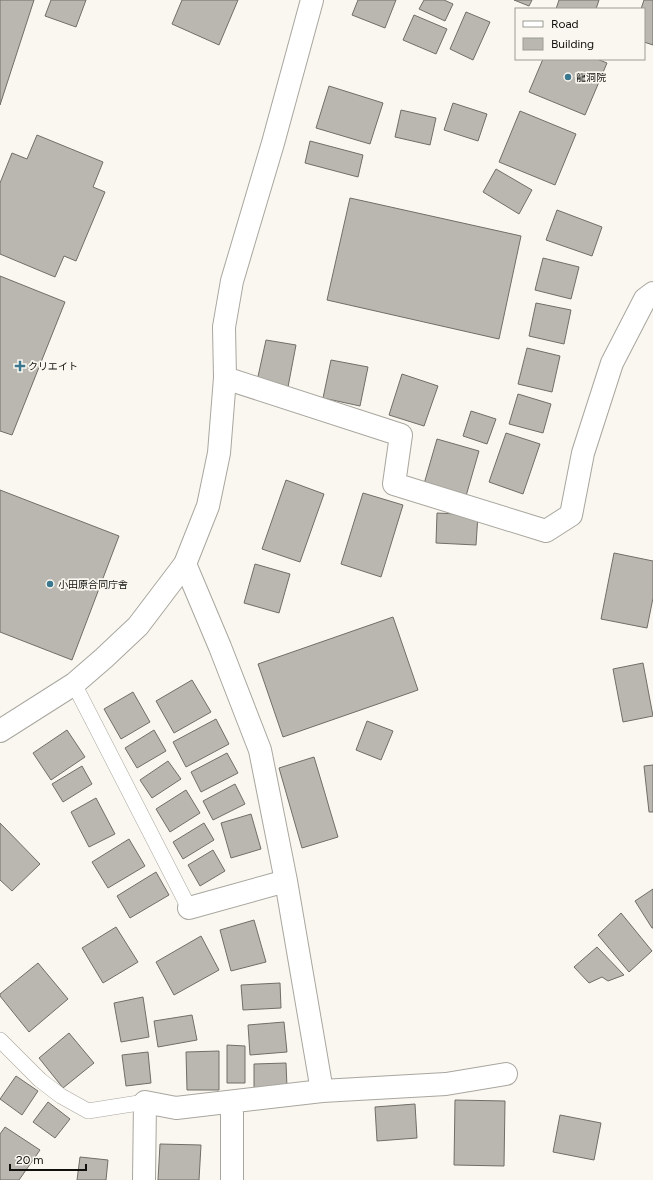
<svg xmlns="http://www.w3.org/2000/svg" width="653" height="1180" font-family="Figtree,'Noto Sans JP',sans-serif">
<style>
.building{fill:#bab7b0;stroke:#716e68}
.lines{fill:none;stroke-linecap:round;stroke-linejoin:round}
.service-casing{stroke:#a8a69e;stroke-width:16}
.minor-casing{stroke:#a8a69e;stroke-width:24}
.tertiary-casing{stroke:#a8a69e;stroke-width:24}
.service{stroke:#fff;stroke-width:15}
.minor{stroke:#fff;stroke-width:22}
.tertiary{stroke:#fff;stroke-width:22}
.poi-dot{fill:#3b778e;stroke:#f9f7ef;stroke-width:1.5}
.labels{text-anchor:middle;stroke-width:3.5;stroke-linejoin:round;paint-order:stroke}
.poi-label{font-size:10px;fill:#11100d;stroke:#f9f7ef;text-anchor:start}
</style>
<rect width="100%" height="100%" fill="#f9f7ef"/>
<!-- building -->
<path class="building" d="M 0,0 L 34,0 L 0,105 Z
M 51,0 L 86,0 L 76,27 L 45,16 Z
M 182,0 L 238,0 L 219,45 L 172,24 Z
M 358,0 L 396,0 L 385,28 L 352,15 Z
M 424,0 L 444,0 L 453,4 L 445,21 L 419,9 Z
M 514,0 L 532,0 L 529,6 Z
M 559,0 L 599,0 L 596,9 L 556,9 Z
M 644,0 L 653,0 L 653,45 L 644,42 L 644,9 L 641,9 Z
M 466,12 L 490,22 L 473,60 L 450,49 Z
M 414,15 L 447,29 L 436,54 L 403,40 Z
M 543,59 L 597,59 L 607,63 L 585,115 L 529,92 Z
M 329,86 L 383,103 L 370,144 L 316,128 Z
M 453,103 L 487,114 L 478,141 L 444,130 Z
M 401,110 L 436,118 L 430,145 L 395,137 Z
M 520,111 L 576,134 L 555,185 L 499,162 Z
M 37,135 L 103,162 L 93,187 L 105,192 L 76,261 L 64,256 L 55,277 L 0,254 L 0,183 L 12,153 L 27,159 Z
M 310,141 L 363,155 L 358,177 L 305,163 Z
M 496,169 L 532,190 L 519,214 L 483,192 Z
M 350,198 L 521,236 L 499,339 L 327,300 Z
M 557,210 L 602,227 L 592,256 L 546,240 Z
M 543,258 L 579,267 L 571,299 L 535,290 Z
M 0,276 L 65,302 L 12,435 L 0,431 Z
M 536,303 L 571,310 L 564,344 L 529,336 Z
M 266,340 L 296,345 L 288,387 L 257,381 Z
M 527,348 L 560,356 L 552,392 L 518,384 Z
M 331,360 L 368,367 L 360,406 L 323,398 Z
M 402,374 L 438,386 L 424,426 L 389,415 Z
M 518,394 L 551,404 L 543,433 L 509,424 Z
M 471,411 L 496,419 L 487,444 L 463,436 Z
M 506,433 L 540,444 L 523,494 L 489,482 Z
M 437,439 L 479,451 L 466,496 L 424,484 Z
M 286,480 L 324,494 L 300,562 L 262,549 Z
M 0,490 L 119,536 L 72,660 L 0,632 Z
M 363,493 L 403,505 L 381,577 L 341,564 Z
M 437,513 L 478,515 L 476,545 L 436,543 Z
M 614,553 L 653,561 L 653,598 L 647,628 L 601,619 Z
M 255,564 L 290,574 L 279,613 L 244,603 Z
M 393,617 L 418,690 L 283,737 L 258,664 Z
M 643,663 L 653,716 L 623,722 L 613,669 Z
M 192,680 L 211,712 L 174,733 L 156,701 Z
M 133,692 L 150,722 L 121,739 L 104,709 Z
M 216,719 L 229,744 L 186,767 L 173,742 Z
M 367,721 L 393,731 L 381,760 L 356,750 Z
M 67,730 L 85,757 L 51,780 L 33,753 Z
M 154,730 L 166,751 L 137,768 L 125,748 Z
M 227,753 L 238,773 L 201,792 L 191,772 Z
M 314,757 L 338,837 L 302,848 L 279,768 Z
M 168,761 L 181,779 L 152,798 L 140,780 Z
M 653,765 L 653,812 L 649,812 L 644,766 Z
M 82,766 L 92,784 L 63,802 L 52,784 Z
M 235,784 L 245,804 L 213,820 L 203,801 Z
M 186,790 L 200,813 L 170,832 L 156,809 Z
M 96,798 L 115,834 L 89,847 L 71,812 Z
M 251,814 L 261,849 L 231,858 L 221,823 Z
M 0,823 L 40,864 L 12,891 L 0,880 Z
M 204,823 L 214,840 L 183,859 L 173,842 Z
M 129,839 L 145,866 L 108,888 L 92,862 Z
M 213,850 L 225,871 L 200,886 L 188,865 Z
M 156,872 L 169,895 L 130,918 L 117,896 Z
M 653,889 L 653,928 L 652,928 L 635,901 Z
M 621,913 L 652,951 L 629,972 L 598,935 Z
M 254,920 L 266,962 L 231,971 L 220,930 Z
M 116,927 L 138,962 L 103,983 L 82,948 Z
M 201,936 L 219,970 L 174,995 L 156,962 Z
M 597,947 L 624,975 L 608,981 L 602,977 L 589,983 L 574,967 Z
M 38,963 L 68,999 L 29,1032 L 0,996 L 0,994 Z
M 280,983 L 281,1008 L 243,1010 L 241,985 Z
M 143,997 L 149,1037 L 121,1042 L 114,1003 Z
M 192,1015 L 197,1040 L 158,1047 L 154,1021 Z
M 284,1022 L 287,1052 L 250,1055 L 248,1025 Z
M 69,1033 L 94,1063 L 63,1088 L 39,1058 Z
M 227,1045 L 245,1046 L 245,1083 L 227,1083 Z
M 219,1051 L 219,1090 L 187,1090 L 186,1052 Z
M 148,1052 L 151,1083 L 126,1086 L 122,1055 Z
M 286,1063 L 287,1087 L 254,1089 L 254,1064 Z
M 16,1076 L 38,1091 L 22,1115 L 0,1099 Z
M 455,1100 L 505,1101 L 504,1166 L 454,1165 Z
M 48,1102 L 70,1119 L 55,1138 L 33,1122 Z
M 415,1104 L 417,1138 L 377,1141 L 375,1107 Z
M 560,1115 L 601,1123 L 594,1160 L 553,1152 Z
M 5,1127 L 40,1150 L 19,1180 L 0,1180 L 0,1134 Z
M 160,1144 L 201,1145 L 199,1180 L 158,1180 Z
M 80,1157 L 108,1160 L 106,1180 L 77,1180 Z"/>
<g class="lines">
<defs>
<path id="service" d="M 74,684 L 189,908
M 0,1040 L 40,1080 L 61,1096 L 88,1111 L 145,1102"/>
<path id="minor" d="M 225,378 L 401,435 L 394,484 L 546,531 L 571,515 L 583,453 L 612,363 L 645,299 L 653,293
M 185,564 L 220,647 L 260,750 L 286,881 L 322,1091
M 189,908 L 286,881
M 232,1102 L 232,1180
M 144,1180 L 145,1102 L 176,1108 L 322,1091 L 446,1084 L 506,1074"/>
<path id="tertiary" d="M 0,731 L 74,684 L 104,658 L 138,626 L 185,564 L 208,506 L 219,453 L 225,378 L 224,327 L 232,281 L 273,143 L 312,0"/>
</defs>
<!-- service casing -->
<use href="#service" class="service-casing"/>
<!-- minor casing -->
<use href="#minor" class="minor-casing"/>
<!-- tertiary casing -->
<use href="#tertiary" class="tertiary-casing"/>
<!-- service -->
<use href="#service" class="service"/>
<!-- minor -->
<use href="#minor" class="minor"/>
<!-- tertiary -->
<use href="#tertiary" class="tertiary"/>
</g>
<!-- markers -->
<g class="poi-dot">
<circle cx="568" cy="77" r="4"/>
<path d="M18 360h4v4h4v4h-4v4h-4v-4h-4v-4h4z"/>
<circle cx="50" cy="584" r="4"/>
</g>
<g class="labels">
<!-- poi labels -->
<g class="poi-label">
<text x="576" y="81">龍洞院</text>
<text x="28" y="370">クリエイト</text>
<text x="58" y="588">小田原合同庁舎</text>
</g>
</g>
<!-- legend -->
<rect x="515" y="8" width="130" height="52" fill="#f9f7ef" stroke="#9c9b95"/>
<rect x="523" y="21" width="20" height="6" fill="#ffffff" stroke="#9c9b95"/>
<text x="551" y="28" font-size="12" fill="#11100d">Road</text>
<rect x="523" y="38" width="20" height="12" fill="#bab7b0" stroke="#9c9b95"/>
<text x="551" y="48" font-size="12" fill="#11100d">Building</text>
<!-- scale -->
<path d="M10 1164v6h76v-6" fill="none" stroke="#11100d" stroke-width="2"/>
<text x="16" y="1164" font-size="12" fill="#11100d" stroke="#f9f7ef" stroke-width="3" paint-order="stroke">20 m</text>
</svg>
